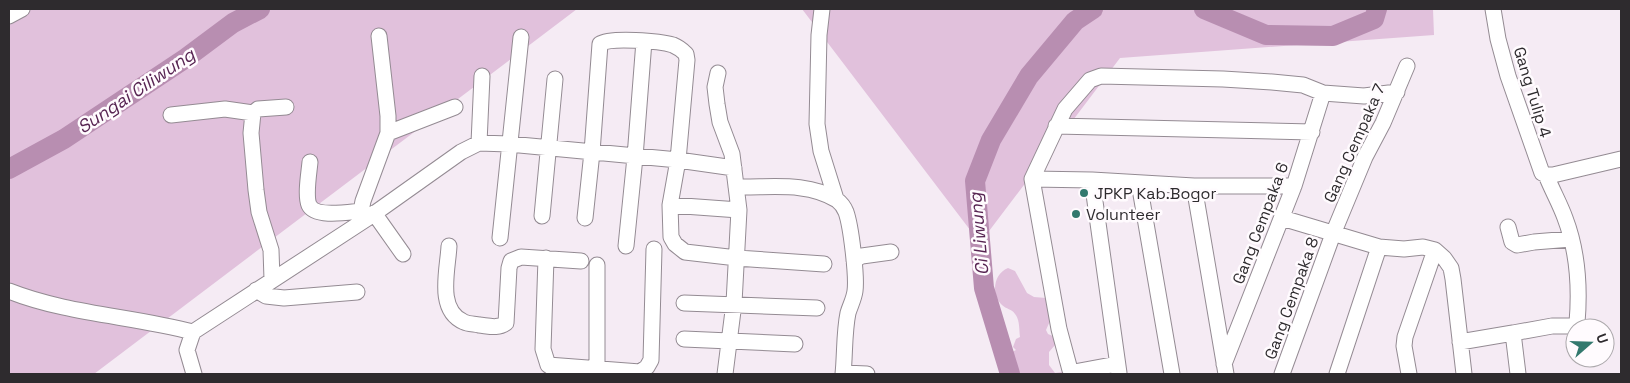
<svg xmlns="http://www.w3.org/2000/svg" width="1630" height="383" font-family="'Space Grotesk',sans-serif">
<style>
.green{fill:#e1c1dc}
.lines{fill:none;stroke-linecap:round;stroke-linejoin:round}
.river{stroke:#b88eb1;stroke-width:20}
.minor-casing{stroke:#948b93;stroke-width:17}
.minor{stroke:#fff;stroke-width:15}
.poi-dot{fill:#33796e;stroke:#fffbfe;stroke-width:2}
.labels{text-anchor:middle;stroke-width:5;stroke-linejoin:round;paint-order:stroke}
.street-label{font-size:16px;fill:#2e2b2e;stroke:#fffbfe}
.poi-label{font-size:16px;fill:#2e2b2e;stroke:#fffbfe;text-anchor:start}
.water-label{font-size:18px;font-style:italic;fill:#572452;stroke:#fffbfe}
</style>
<rect width="100%" height="100%" fill="#f5ebf4"/>
<!-- green -->
<path class="green" d="M 9,9 L 577,9 L 94,374 L 9,374 Z
M 802,9 L 1433,9 L 1434,35 L 1120,58 L 980,243 Z
M 1008,268 L 1015,271 L 1027,293 L 1034,297 L 1046,298 L 1050,321 L 1046,330 L 1048,334 L 1055,337 L 1057,341 L 1055,345 L 1049,352 L 1049,365 L 1055,373 L 1062,372 L 1067,374 L 1003,374 C 994,358 1003,357 1016,350 L 1013,347 L 1016,339 L 1020,337 C 1019,330 1020,320 1015,314 C 1012,309 1006,309 1002,305 C 991,295 993,274 1008,268 Z"/>
<g class="lines">
<!-- river -->
<path class="river" d="M 1204,9 L 1266,35 L 1333,36 L 1374,19 L 1377,9
M 9,169 L 64,139 L 186,58 L 233,23 L 260,9
M 1010,374 L 984,288 L 975,181 L 991,140 L 1029,76 L 1075,21 L 1093,9"/>
<defs>
<path id="minor" d="M 822,9 L 819,35 L 817,124 L 821,151 L 836,199
M 1493,9 L 1498,39 L 1508,76 L 1542,173 L 1546,175 L 1553,175 L 1621,159
M 9,16 L 22,9
M 718,73 L 715,87 L 717,104 L 720,122 L 732,154 L 739,210 L 734,303 L 725,374
M 171,115 L 225,109 L 253,113
M 1056,126 L 1312,132
M 388,133 L 455,107
M 479,143 L 482,76
M 310,162 C 309,173 305,195 309,205 C 315,218 349,212 361,211
M 1032,179 L 1092,180 L 1194,186 L 1294,186
M 1092,180 L 1119,373
M 1139,183 L 1172,374
M 1194,186 L 1226,374
M 736,187 C 769,188 807,181 837,200 C 841,203 844,207 846,212 C 851,226 857,276 855,291 C 854,299 850,306 848,313 C 844,332 845,355 843,374
M 670,205 L 739,210
M 374,213 L 403,254
M 542,216 L 555,79
M 368,218 L 361,211 L 363,201 L 388,133 L 388,116 L 379,36
M 585,218 L 592,152 L 600,44 C 610,37 660,41 673,45 C 678,47 682,50 686,54 L 687,60 L 678,160 L 670,205 L 671,237 L 675,244 L 685,252 L 737,258 L 824,264
M 1282,218 L 1379,247 L 1404,249 L 1423,247 L 1435,250 L 1444,258 L 1451,268 L 1453,279 L 1464,374
M 1508,227 L 1512,242 L 1517,245 L 1534,242 L 1571,239
M 500,238 L 521,37
M 449,246 C 448,269 436,310 464,322 C 468,324 475,324 479,325 C 489,326 498,329 506,323 L 509,268 L 511,261 L 521,257 L 581,261
M 626,246 L 635,157 L 644,41
M 546,258 L 543,349 L 548,365 L 555,370
M 854,260 L 862,256 L 891,252
M 272,279 L 271,250 L 259,212 L 256,190 L 251,133 L 253,113 L 258,109 L 286,107
M 256,290 L 266,296 L 284,298 L 357,292
M 9,291 C 67,314 132,316 193,332
M 684,303 L 817,308
M 1513,333 L 1552,326 L 1575,326 L 1577,323 C 1580,288 1578,252 1565,218 C 1560,204 1552,190 1546,175
M 684,339 L 795,344
M 1460,342 L 1513,333 L 1518,374
M 1117,364 L 1074,372 L 1070,370 L 1059,329 L 1032,179 L 1065,109 L 1090,80 L 1101,76 L 1223,79 L 1272,82 L 1303,85 L 1323,93 L 1364,96 L 1397,92
M 1224,364 L 1294,186 L 1323,93
M 548,365 L 640,372 L 647,367 L 651,360 L 654,249
M 597,369 L 597,265
M 844,373 L 867,374
M 194,374 L 187,350 L 193,332 L 368,218 L 461,152 L 479,143 L 509,144 L 678,160 L 734,168
M 1282,374 L 1333,234 L 1365,157 L 1383,123 L 1407,66
M 1337,374 L 1379,247
M 1409,374 L 1404,346 L 1405,337 L 1435,250"/>
</defs>
<!-- minor casing -->
<use href="#minor" class="minor-casing"/>
<!-- minor -->
<use href="#minor" class="minor"/>
</g>
<!-- markers -->
<g class="poi-dot">
<circle cx="1084" cy="193" r="5"/>
<circle cx="1076" cy="214" r="5"/>
</g>
<g class="labels">
<!-- street labels -->
<g class="street-label">
<text transform="translate(1533 92) rotate(73)" y="6">Gang Tulip 4</text>
<text transform="translate(1354 143) rotate(-66)" y="6">Gang Cempaka 7</text>
<text transform="translate(1260 223) rotate(-69)" y="6">Gang Cempaka 6</text>
<text transform="translate(1291 298) rotate(-70)" y="6">Gang Cempaka 8</text>
</g>
<!-- poi labels -->
<g class="poi-label">
<text x="1094" y="199">JPKP Kab.Bogor</text>
<text x="1086" y="220">Volunteer</text>
</g>
<!-- water labels -->
<g class="water-label">
<text transform="translate(136 91) rotate(-34)" y="6">Sungai Ciliwung</text>
<text transform="translate(979 234) rotate(-95)" y="6">Ci Liwung</text>
</g>
</g>
<!-- border -->
<rect width="1630" height="383" fill="none" stroke="#2e2b2e" stroke-width="20"/>
<!-- north arrow -->
<g transform="translate(1590 343) rotate(70)"><circle r="24" fill="#fffbfe" stroke="#aba8ab"/>
<path d="M0-4L9 19L0 12L-9 19Z" fill="#33796e"/>
<text y="-8" font-size="14" font-weight="bold" text-anchor="middle" fill="#2e2b2e">U</text>
</g>
</svg>
